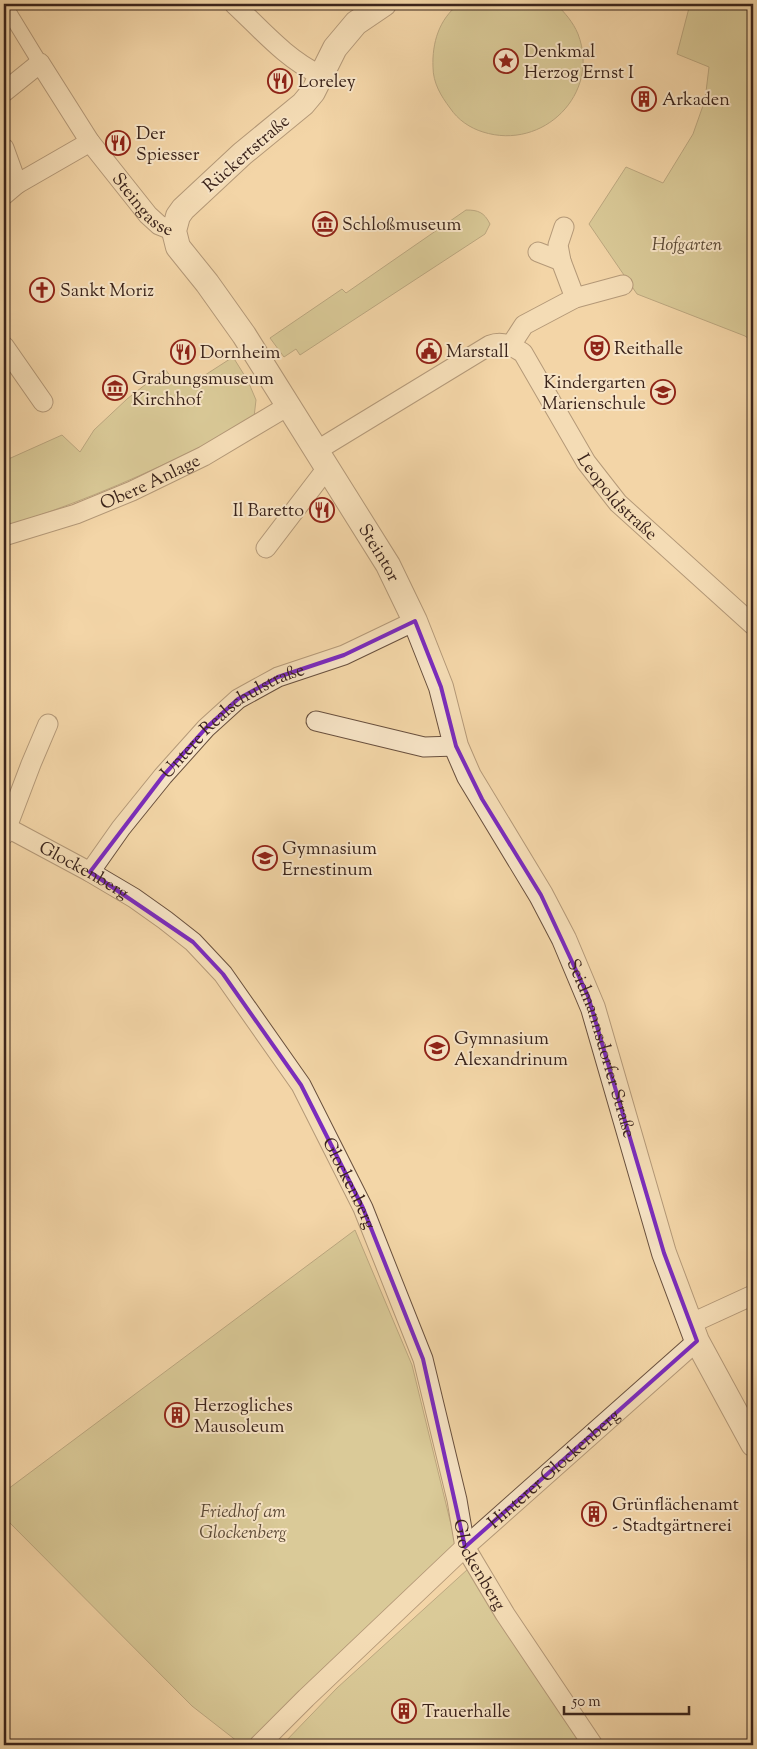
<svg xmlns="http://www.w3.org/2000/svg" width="757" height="1749" font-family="'Sorts Mill Goudy',serif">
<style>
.green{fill:#bdbd85;stroke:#7c7050}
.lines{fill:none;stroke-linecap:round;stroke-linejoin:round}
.pedestrian-casing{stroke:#69503e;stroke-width:16}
.minor-casing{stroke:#69503e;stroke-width:21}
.tertiary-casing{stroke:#69503e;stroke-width:26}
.pedestrian{stroke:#f7e4c6;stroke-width:14}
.minor{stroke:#f7e4c6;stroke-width:19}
.tertiary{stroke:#f7e4c6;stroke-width:24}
.marked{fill:none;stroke:#7b2cbf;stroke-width:4;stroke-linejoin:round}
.labels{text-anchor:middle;stroke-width:4;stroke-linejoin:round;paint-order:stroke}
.poi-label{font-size:18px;fill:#3b241b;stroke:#f7e4c6;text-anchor:start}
.street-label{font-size:18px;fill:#3b241b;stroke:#f7e4c6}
.park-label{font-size:18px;font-style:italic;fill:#5c4a36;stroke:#f7e4c6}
</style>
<rect width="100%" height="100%" fill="#f3d6a7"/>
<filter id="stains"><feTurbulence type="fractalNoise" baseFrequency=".004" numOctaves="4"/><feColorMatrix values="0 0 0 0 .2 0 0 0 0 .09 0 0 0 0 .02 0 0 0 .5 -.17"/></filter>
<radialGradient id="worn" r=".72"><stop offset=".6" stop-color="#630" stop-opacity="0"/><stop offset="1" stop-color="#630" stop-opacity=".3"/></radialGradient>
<!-- green -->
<path class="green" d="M 459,4 L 556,4 C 565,13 573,22 578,34 C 601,94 543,151 483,132 C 470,128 458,120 450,108 C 441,96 433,83 433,67 C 432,43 439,19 459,4 Z
M 690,4 L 753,4 L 753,342 L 745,336 L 637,294 L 589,224 L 626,167 L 663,183 L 693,134 L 705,100 L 709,67 L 677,54 Z
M 466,210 C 478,210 484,212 490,224 L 485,234 L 300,355 L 296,349 L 284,357 L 270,338 L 342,289 L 346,293 Z
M 233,357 L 248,381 L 256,400 L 254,417 C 231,430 208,444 184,455 C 126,483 65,508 4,527 L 4,461 L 62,435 L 80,452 L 94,430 L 127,399 L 165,369 L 172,378 L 202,377 Z
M 355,1230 L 412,1365 L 457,1549 L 248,1745 L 242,1745 L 192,1706 L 4,1517 L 4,1492 Z
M 468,1569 L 583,1745 L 282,1745 L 337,1688 Z"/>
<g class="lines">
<defs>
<path id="pedestrian" d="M 4,4 L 40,63"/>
<g id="minor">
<path d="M 234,4 C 261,29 286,59 320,75"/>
<path id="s1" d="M 4,92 L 40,63 L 90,142 L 148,215 L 159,225 L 174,231"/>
<path d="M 4,148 L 17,184"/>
<path d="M 4,195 L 17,184 L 90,142"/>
<path d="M 564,227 L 558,245 L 561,261 L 575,298"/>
<path d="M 538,252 L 561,261"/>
<path d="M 511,345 L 524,325 L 575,298 L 623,285"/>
<path d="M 4,346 L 43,402"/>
<path id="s2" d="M 316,451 L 490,345 C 503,340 512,346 523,353 L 586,462 L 618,503 L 753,625"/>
<path id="s3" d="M 4,536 L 76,514 L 132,491 L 204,456 L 288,406"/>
<path d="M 266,548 L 327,468"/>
<path d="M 316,721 L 424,747 L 456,746"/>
<path id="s4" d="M 6,827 L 90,872 L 134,898 L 165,920 L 193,942 L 223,974 L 301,1085 L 363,1208 L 423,1359 L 457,1500 L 465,1547 L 505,1614 L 593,1745"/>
<path d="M 4,835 L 31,764 L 48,724"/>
<path id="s5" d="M 90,872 L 121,828 L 163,776 L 206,728 L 238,699 L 278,677 L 344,655 L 415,621"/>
<path d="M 692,1323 L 753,1295"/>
<path id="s6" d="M 259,1745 L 306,1698 L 465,1547 L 697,1341"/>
</g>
<g id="tertiary">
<path id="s7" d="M 384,4 L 356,23 L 335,48 L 313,92 L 303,104 L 242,154 L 183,209 L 178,216 L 174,231 L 178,247 L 207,283 L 244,335 L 388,565 L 415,621 L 441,687 L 456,746 L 469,776 L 541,895 L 564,939 L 593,1008 L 664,1253 L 697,1341 L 753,1444"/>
</g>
</defs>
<!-- pedestrian casing -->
<use href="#pedestrian" class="pedestrian-casing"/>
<!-- minor casing -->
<use href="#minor" class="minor-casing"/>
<!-- tertiary casing -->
<use href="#tertiary" class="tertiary-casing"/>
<!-- pedestrian -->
<use href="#pedestrian" class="pedestrian"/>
<!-- minor -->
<use href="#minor" class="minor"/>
<!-- tertiary -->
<use href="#tertiary" class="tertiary"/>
</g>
<!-- marked area -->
<path d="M0 0H757V1749H0ZM 415,621 L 441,687 L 456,746 L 482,799 L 541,895 L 588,996 L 664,1253 L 697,1341 L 465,1547 L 423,1359 L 363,1208 L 301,1085 L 223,974 L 193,942 L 90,872 L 163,776 L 206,728 L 238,699 L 278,677 L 344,655 Z" fill="#f3d6a7" fill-opacity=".55" fill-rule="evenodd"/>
<path class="marked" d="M 415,621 L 441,687 L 456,746 L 482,799 L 541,895 L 588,996 L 664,1253 L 697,1341 L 465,1547 L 423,1359 L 363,1208 L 301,1085 L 223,974 L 193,942 L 90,872 L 163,776 L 206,728 L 238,699 L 278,677 L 344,655 Z"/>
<!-- icons -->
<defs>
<symbol id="sight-ring" viewBox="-11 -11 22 22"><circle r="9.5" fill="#f7e4c6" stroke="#8f2418" stroke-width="1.5"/><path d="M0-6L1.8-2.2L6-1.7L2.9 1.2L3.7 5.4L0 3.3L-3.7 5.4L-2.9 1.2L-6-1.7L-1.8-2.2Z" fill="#8f2418"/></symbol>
<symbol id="restaurant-ring" viewBox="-11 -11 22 22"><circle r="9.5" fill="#f7e4c6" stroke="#8f2418" stroke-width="1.5"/><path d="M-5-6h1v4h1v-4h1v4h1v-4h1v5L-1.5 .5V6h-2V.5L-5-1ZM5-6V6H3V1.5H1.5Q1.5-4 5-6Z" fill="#8f2418"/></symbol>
<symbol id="building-ring" viewBox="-11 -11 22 22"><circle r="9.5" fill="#f7e4c6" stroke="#8f2418" stroke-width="1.5"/><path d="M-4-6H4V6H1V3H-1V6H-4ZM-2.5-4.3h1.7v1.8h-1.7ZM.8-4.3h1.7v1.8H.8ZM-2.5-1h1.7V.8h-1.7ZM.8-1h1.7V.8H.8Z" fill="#8f2418"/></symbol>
<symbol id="museum-ring" viewBox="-11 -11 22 22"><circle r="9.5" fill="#f7e4c6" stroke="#8f2418" stroke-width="1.5"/><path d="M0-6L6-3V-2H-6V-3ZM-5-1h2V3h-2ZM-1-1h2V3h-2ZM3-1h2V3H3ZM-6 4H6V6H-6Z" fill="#8f2418"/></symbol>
<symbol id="church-ring" viewBox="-11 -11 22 22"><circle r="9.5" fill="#f7e4c6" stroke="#8f2418" stroke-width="1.5"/><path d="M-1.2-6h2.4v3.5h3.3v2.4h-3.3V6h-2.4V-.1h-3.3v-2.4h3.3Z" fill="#8f2418"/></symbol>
<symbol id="theatre-ring" viewBox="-11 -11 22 22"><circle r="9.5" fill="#f7e4c6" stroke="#8f2418" stroke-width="1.5"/><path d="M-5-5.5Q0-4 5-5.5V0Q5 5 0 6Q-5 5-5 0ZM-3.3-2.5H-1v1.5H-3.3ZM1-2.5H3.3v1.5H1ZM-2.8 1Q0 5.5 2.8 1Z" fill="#8f2418"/></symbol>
<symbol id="civic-ring" viewBox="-11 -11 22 22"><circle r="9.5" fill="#f7e4c6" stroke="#8f2418" stroke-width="1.5"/><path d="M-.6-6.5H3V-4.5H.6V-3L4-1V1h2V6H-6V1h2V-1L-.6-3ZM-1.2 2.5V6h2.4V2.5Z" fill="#8f2418"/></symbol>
<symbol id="school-ring" viewBox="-11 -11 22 22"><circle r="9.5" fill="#f7e4c6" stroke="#8f2418" stroke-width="1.5"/><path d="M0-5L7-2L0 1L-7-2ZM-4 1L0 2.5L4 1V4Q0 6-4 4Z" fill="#8f2418"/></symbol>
</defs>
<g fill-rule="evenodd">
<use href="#sight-ring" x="492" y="47" width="28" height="28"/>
<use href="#restaurant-ring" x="266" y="67" width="28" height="28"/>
<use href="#building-ring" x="630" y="85" width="28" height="28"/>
<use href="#restaurant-ring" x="104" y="129" width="28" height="28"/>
<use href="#museum-ring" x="311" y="210" width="28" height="28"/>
<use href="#church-ring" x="28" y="276" width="28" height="28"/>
<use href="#theatre-ring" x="583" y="334" width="28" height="28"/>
<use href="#civic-ring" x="415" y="337" width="28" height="28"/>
<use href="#restaurant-ring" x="169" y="338" width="28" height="28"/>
<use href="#museum-ring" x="101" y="374" width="28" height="28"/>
<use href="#school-ring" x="649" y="378" width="28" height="28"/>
<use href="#restaurant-ring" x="308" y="496" width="28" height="28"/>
<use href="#school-ring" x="251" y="844" width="28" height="28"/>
<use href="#school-ring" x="423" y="1034" width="28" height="28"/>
<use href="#building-ring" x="163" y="1401" width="28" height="28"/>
<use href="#building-ring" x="580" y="1500" width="28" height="28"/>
<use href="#building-ring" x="390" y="1697" width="28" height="28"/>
</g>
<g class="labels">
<!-- poi labels -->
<g class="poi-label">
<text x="524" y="57">Denkmal<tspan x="524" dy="21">Herzog Ernst I</tspan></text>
<text x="298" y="87">Loreley</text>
<text x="662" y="105">Arkaden</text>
<text x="136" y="139">Der<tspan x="136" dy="21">Spiesser</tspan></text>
<text x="342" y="230">Schloßmuseum</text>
<text x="60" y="296">Sankt Moriz</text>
<text x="614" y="354">Reithalle</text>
<text x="446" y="357">Marstall</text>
<text x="200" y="358">Dornheim</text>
<text x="132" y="384">Grabungsmuseum<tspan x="132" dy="21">Kirchhof</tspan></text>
<text x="646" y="388" text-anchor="end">Kindergarten<tspan x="646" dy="21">Marienschule</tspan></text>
<text x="304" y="516" text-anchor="end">Il Baretto</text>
<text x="282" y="854">Gymnasium<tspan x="282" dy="21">Ernestinum</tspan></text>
<text x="454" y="1044">Gymnasium<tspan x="454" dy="21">Alexandrinum</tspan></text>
<text x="194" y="1411">Herzogliches<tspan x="194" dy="21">Mausoleum</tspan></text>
<text x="612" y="1510">Grünflächenamt<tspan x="612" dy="21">- Stadtgärtnerei</tspan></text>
<text x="422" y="1717">Trauerhalle</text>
</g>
<!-- street labels -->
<g class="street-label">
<text transform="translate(246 153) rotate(-41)" y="6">Rückertstraße</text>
<text dy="6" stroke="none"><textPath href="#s1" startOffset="222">Steingasse</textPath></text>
<text dy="6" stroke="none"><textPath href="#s3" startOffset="156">Obere Anlage</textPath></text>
<text dy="6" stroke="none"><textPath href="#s2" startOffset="412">Leopoldstraße</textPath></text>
<text dy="6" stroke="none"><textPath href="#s7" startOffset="698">Steintor</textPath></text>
<text dy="6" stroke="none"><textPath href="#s5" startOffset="211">Untere Realschulstraße</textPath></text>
<text dy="6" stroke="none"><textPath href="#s4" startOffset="89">Glockenberg</textPath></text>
<text dy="6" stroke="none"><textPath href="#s7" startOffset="1244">Seidmannsdorfer Straße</textPath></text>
<text dy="6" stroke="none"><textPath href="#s4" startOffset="509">Glockenberg</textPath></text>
<text dy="6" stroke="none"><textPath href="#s6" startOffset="404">Hinterer Glockenberg</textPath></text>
<text dy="6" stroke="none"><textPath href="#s4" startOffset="914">Glockenberg</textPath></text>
</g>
<!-- park labels -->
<g class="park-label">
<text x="687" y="250">Hofgarten</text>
<text x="243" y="1517">Friedhof am<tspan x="243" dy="21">Glockenberg</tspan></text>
</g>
</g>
<!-- margin -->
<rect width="757" height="1749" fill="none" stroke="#f3d6a7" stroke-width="20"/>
<rect x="5" y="5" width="747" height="1739" fill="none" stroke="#3b241b" stroke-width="2.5"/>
<rect x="10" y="10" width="737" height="1729" fill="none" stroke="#3b241b"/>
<!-- scale -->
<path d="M564 1706v8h125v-8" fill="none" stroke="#3b241b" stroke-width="2.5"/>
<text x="572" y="1706" font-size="15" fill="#3b241b" stroke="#f7e4c6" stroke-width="4" paint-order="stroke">50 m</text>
<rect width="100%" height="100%" filter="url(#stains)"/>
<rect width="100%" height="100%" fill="url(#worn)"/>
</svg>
